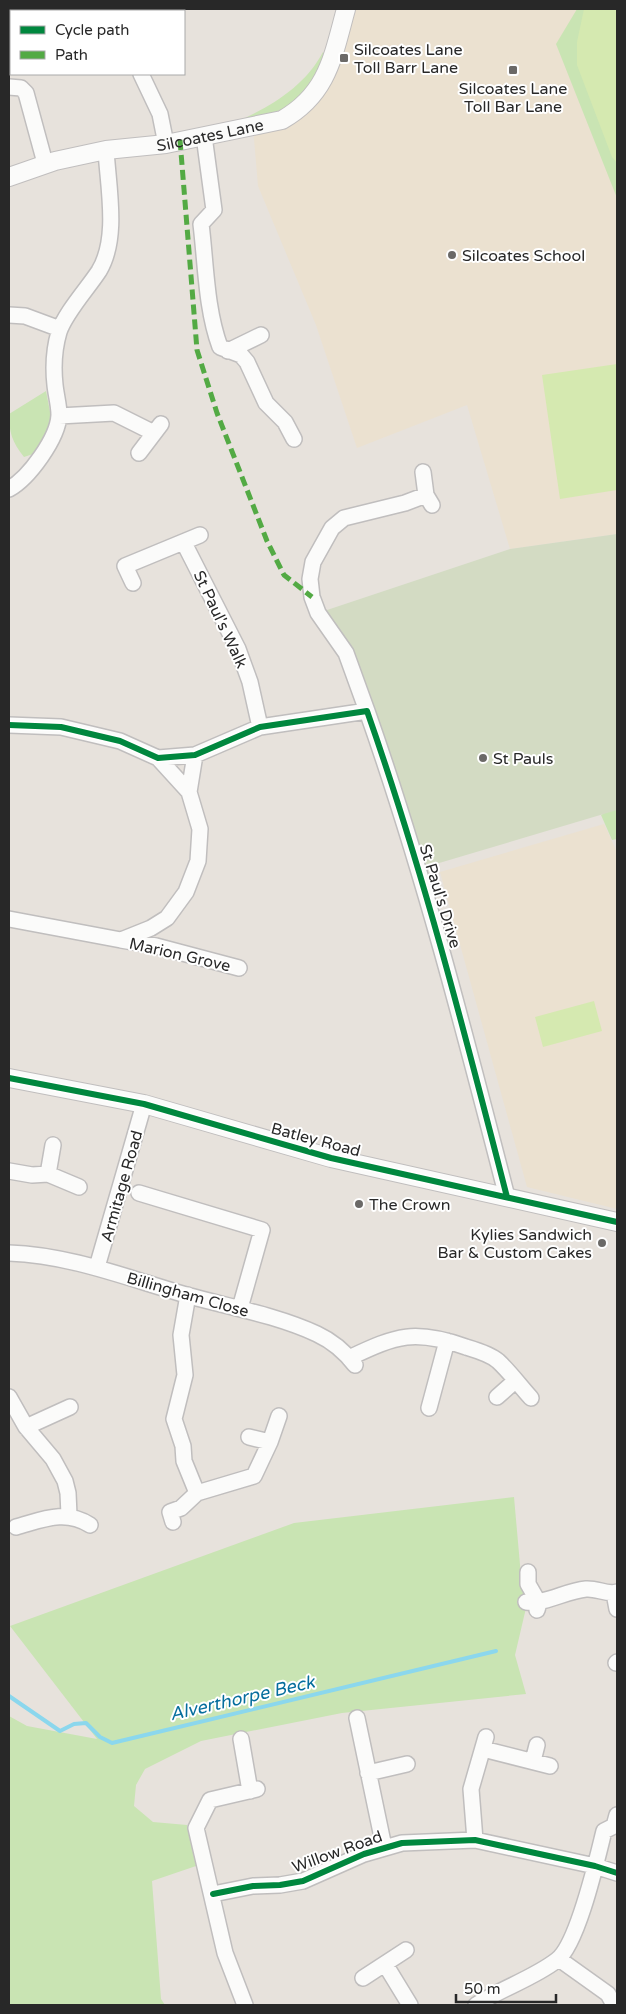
<svg xmlns="http://www.w3.org/2000/svg" width="626" height="2014" font-family="'Varela Round',sans-serif">
<style>
.education{fill:#ebe1d0}
.green{fill:#c9e4b3}
.cemetery{fill:#d3dbc3}
.pitch{fill:#d5e9b0}
.lines{fill:none;stroke-linecap:round;stroke-linejoin:round}
.stream{stroke:#8bd7ed;stroke-width:4}
.minor-casing{stroke:#c0bebe;stroke-width:18}
.tertiary-casing{stroke:#c0bebe;stroke-width:20}
.minor{stroke:#fbfbfa;stroke-width:15}
.tertiary{stroke:#fbfbfa;stroke-width:18}
.quiet{stroke:#53aa44;stroke-width:5;stroke-dasharray:10 5;stroke-linecap:butt}
.cycleway-casing{stroke:#fff;stroke-width:9}
.cycleway{stroke:#00873e;stroke-width:6}
.poi-dot{fill:#6b6967;stroke:#fff;stroke-width:2}
.labels{text-anchor:middle;stroke-width:4;stroke-linejoin:round;paint-order:stroke}
.poi-label{font-size:16px;fill:#282828;stroke:#fff;text-anchor:start}
.street-label{font-size:16px;fill:#282828;stroke:#fff}
.water-label{font-size:18px;font-style:italic;fill:#066e9d;stroke:#fff}
</style>
<rect width="100%" height="100%" fill="#e7e2dc"/>
<!-- education -->
<path class="education" d="M 346,9 L 617,9 L 617,534 L 510,549 L 467,405 L 357,448 L 316,325 L 258,186 L 253,127 L 298,111 Z
M 604,824 L 617,852 L 617,1209 L 527,1187 L 440,872 Z"/>
<!-- green -->
<path class="green" d="M 577,9 L 617,9 L 617,198 L 556,44 Z
M 323,52 L 325,55 C 303,106 292,110 239,121 C 273,105 305,86 323,52 Z
M 46,391 L 52,422 L 33,454 L 24,457 C 12,442 9,432 9,414 Z
M 617,806 L 617,839 L 612,840 L 601,815 Z
M 514,1497 L 522,1587 L 526,1608 L 515,1655 L 526,1694 L 342,1713 L 201,1741 L 145,1769 L 136,1785 L 134,1806 L 153,1822 L 187,1825 L 196,1866 L 152,1881 L 161,1999 L 165,2005 L 9,2005 L 9,1716 L 27,1726 L 97,1739 L 10,1626 L 294,1523 Z"/>
<!-- cemetery -->
<path class="cemetery" d="M 617,534 L 617,810 L 419,869 L 367,711 L 318,613 L 510,549 Z"/>
<!-- pitch -->
<path class="pitch" d="M 584,9 L 617,9 L 617,163 L 612,157 L 577,65 L 577,42 Z
M 617,364 L 617,490 L 560,499 L 542,375 Z
M 594,1001 L 602,1031 L 543,1047 L 535,1017 Z"/>
<g class="lines">
<!-- stream -->
<path class="stream" d="M 9,1696 L 60,1731 L 74,1724 L 86,1723 L 100,1737 L 112,1743 L 496,1651"/>
<defs>
<path id="minor" d="M 81,11 L 81,9
M 141,74 L 160,114 L 166,144
M 9,87 L 21,88 L 26,93 L 45,163
M 204,136 L 214,210 L 201,224 C 206,265 206,309 220,347 L 241,355 L 247,362 L 266,403 L 285,422 L 294,439
M 9,315 L 25,316 L 60,329
M 228,351 L 261,335
M 59,416 L 114,413 L 154,433
M 139,453 L 161,424
M 423,472 L 426,495 L 432,505
M 9,489 C 29,478 58,438 59,415 C 59,405 56,395 55,385 C 53,367 54,349 59,332 C 65,313 88,288 99,271 C 119,238 108,187 106,150
M 184,543 L 238,649 L 250,682 L 260,727
M 133,583 L 125,566 L 200,535
M 367,711 L 346,653 L 318,613 L 312,597 L 310,579 L 313,562 L 332,528 L 344,518 L 405,503 L 426,495
M 9,725 L 61,727 L 120,741 L 158,758 L 195,755 L 260,727 L 367,711 C 423,870 465,1034 507,1197
M 189,792 L 195,755
M 9,919 L 121,940 L 151,928 L 167,918 L 186,892 L 198,861 L 200,829 L 189,792 L 158,758
M 121,940 L 156,946 L 239,968
M 9,1171 L 32,1175 L 48,1174 L 79,1187
M 48,1174 L 53,1145
M 139,1193 L 262,1230 L 240,1308
M 9,1253 C 70,1255 127,1278 186,1295 C 229,1307 276,1315 317,1334 C 332,1341 345,1352 355,1365
M 97,1267 L 144,1104
M 188,1295 L 181,1335 L 185,1375 L 174,1419 L 183,1446 L 184,1461 L 197,1493
M 349,1358 C 397,1335 415,1329 466,1347 C 476,1350 490,1354 498,1361 C 510,1372 520,1386 531,1398
M 9,1397 L 26,1427 L 53,1459 L 65,1481 L 68,1493 L 69,1515
M 497,1397 L 515,1381
M 429,1408 L 447,1341
M 26,1427 L 70,1407
M 249,1437 L 270,1442
M 173,1522 L 170,1512 L 181,1508 L 197,1493 L 254,1476 L 270,1442 L 279,1416
M 16,1527 C 42,1520 65,1509 90,1525
M 528,1572 L 528,1584 L 539,1603 L 537,1610
M 614,1593 L 617,1609
M 526,1602 C 547,1604 565,1591 586,1589 C 597,1588 607,1595 617,1592
M 616,1663 L 617,1662
M 357,1718 L 384,1847
M 241,1739 L 250,1791
M 483,1749 L 550,1766
M 533,1761 L 537,1745
M 368,1773 L 407,1764
M 475,1840 L 471,1789 L 486,1737
M 213,1894 L 253,1886 L 280,1885 L 303,1881 L 364,1854 L 402,1843 L 475,1840 L 595,1866 L 617,1873
M 559,1959 L 608,1994 L 614,2005
M 385,1964 L 410,2005
M 363,1978 L 406,1950
M 245,2005 L 225,1953 L 196,1828 L 210,1800 L 257,1789
M 476,2005 C 502,1988 534,1978 557,1960 C 578,1944 597,1859 604,1831 L 614,1826 L 617,1815"/>
<g id="tertiary">
<path id="s1" d="M 9,177 L 55,161 L 106,150 L 166,144 L 282,120 C 328,94 333,56 346,9"/>
<path d="M 9,1078 L 144,1104 L 331,1158 L 617,1222"/>
</g>
</defs>
<!-- minor casing -->
<use href="#minor" class="minor-casing"/>
<!-- tertiary casing -->
<use href="#tertiary" class="tertiary-casing"/>
<!-- minor -->
<use href="#minor" class="minor"/>
<!-- tertiary -->
<use href="#tertiary" class="tertiary"/>
<!-- quiet -->
<path class="quiet" d="M 180,140 L 197,350 L 217,413 L 267,541 L 284,575 L 312,597"/>
<defs>
<path id="cycleway" d="M 9,725 L 61,727 L 120,741 L 158,758 L 195,755 L 260,727 L 367,711 C 423,870 465,1034 507,1197
M 9,1078 L 144,1104 L 331,1158 L 617,1222
M 213,1894 L 253,1886 L 280,1885 L 303,1881 L 364,1854 L 402,1843 L 475,1840 L 595,1866 L 617,1873"/>
</defs>
<!-- cycleway casing -->
<use href="#cycleway" class="cycleway-casing"/>
<!-- cycleway -->
<use href="#cycleway" class="cycleway"/>
</g>
<!-- markers -->
<g class="poi-dot">
<rect x="339" y="53" width="10" height="10" rx="2.5"/>
<rect x="508" y="65" width="10" height="10" rx="2.5"/>
<circle cx="452" cy="255" r="5"/>
<circle cx="483" cy="758" r="5"/>
<circle cx="359" cy="1204" r="5"/>
<circle cx="602" cy="1243" r="5"/>
</g>
<g class="labels">
<!-- poi labels -->
<g class="poi-label">
<text x="354" y="55">Silcoates Lane<tspan x="354" dy="18">Toll Barr Lane</tspan></text>
<text x="513" y="94" text-anchor="middle">Silcoates Lane<tspan x="513" dy="18">Toll Bar Lane</tspan></text>
<text x="462" y="261">Silcoates School</text>
<text x="493" y="764">St Pauls</text>
<text x="369" y="1210">The Crown</text>
<text x="592" y="1240" text-anchor="end">Kylies Sandwich<tspan x="592" dy="18">Bar &amp; Custom Cakes</tspan></text>
</g>
<!-- street labels -->
<g class="street-label">
<text dy="6" stroke="none"><textPath href="#s1" startOffset="206">Silcoates Lane</textPath></text>
<text transform="translate(221 619) rotate(65)" y="6">St Paul's Walk</text>
<text transform="translate(441 896) rotate(73)" y="6">St Paul's Drive</text>
<text transform="translate(180 954) rotate(13)" y="6">Marion Grove</text>
<text transform="translate(316 1139) rotate(15)" y="6">Batley Road</text>
<text transform="translate(121 1186) rotate(-74)" y="6">Armitage Road</text>
<text transform="translate(188 1294) rotate(16)" y="6">Billingham Close</text>
<text transform="translate(337 1851) rotate(-20)" y="6">Willow Road</text>
</g>
<!-- water labels -->
<g class="water-label">
<text transform="translate(242 1698) rotate(-13)" y="6">Alverthorpe Beck</text>
</g>
</g>
<!-- border -->
<rect width="626" height="2014" fill="none" stroke="#282828" stroke-width="20"/>
<!-- legend -->
<rect x="10" y="10" width="175" height="65" fill="#ffffff" stroke="#a9a9a9"/>
<rect x="20" y="26" width="25" height="8" fill="#00873e" stroke="#a9a9a9"/>
<text x="55" y="35" font-size="15" fill="#282828">Cycle path</text>
<rect x="20" y="51" width="25" height="8" fill="#53aa44" stroke="#a9a9a9"/>
<text x="55" y="60" font-size="15" fill="#282828">Path</text>
<!-- scale -->
<path d="M456 1994v8h100v-8" fill="none" stroke="#282828" stroke-width="2.5"/>
<text x="464" y="1994" font-size="15" fill="#282828" stroke="#ffffff" stroke-width="4" paint-order="stroke">50 m</text>
</svg>
